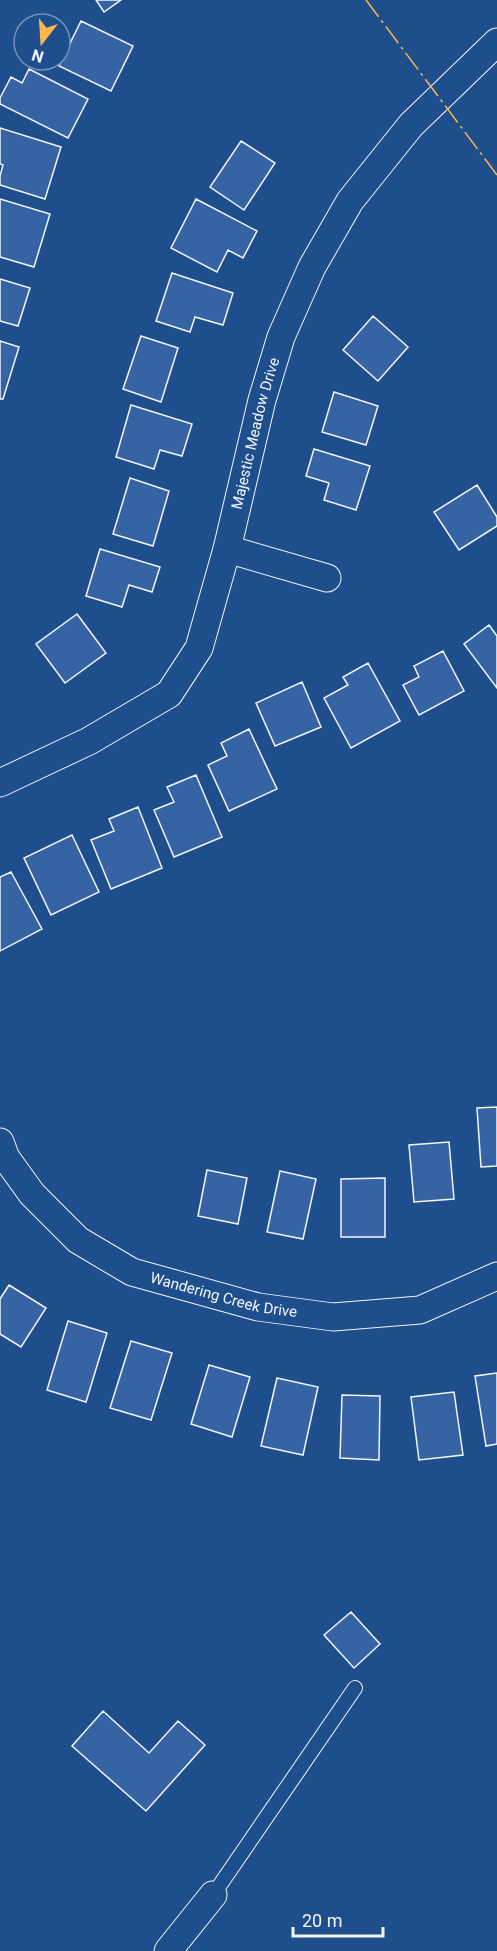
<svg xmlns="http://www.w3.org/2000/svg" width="497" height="1951" font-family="Roboto,sans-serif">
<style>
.building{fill:#3563a3;stroke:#f2f6ff;stroke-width:1.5}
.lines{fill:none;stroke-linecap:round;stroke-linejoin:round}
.service-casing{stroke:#f2f6ff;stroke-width:16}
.minor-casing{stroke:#f2f6ff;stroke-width:29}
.service{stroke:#1f4e8c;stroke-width:14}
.minor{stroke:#1f4e8c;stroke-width:27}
.power{stroke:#ffb74d;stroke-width:1.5;stroke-dasharray:21 4.5 3 4.5;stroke-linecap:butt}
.labels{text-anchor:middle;stroke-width:4.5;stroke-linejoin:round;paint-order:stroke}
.street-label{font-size:15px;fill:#f2f6ff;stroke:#1f4e8c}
</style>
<rect width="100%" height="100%" fill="#1f4e8c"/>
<!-- building -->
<path class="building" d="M 96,0 L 121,0 L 104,12 Z
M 81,21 L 133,46 L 111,91 L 59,66 Z
M 29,69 L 88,99 L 68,138 L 0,104 L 0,98 L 11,77 L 22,83 Z
M 0,128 L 61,147 L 45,199 L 0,185 L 0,176 L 3,165 L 0,164 Z
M 241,141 L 275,163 L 244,210 L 210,187 Z
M 0,199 L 50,214 L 34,267 L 0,257 Z
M 196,199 L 257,231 L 243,258 L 228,250 L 217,272 L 171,248 Z
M 172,273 L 233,293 L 223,325 L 195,317 L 190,332 L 156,321 Z
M 0,279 L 30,288 L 18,326 L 0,321 Z
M 373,316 L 408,347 L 378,381 L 343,350 Z
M 141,336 L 178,348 L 161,402 L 123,389 Z
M 0,341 L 19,347 L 3,399 L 0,399 Z
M 334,392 L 378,406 L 366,445 L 322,432 Z
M 131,405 L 192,424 L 182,456 L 160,450 L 154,469 L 116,457 Z
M 314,449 L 370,466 L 356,510 L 324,500 L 329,483 L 306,476 Z
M 130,478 L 169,491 L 153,546 L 113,534 Z
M 477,485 L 497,517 L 497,526 L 459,550 L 434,512 Z
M 100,549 L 160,567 L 152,592 L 129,585 L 122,607 L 86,596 Z
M 77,614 L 106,653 L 65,683 L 36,644 Z
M 489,625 L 497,636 L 497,688 L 464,644 Z
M 443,651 L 464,691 L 419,715 L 403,685 L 419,677 L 414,666 Z
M 368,663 L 400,721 L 351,748 L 324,698 L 348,685 L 343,677 Z
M 302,682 L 321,727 L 275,746 L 256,703 Z
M 249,729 L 277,789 L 229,811 L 208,765 L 227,756 L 221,743 Z
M 196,775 L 222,837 L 174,857 L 154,810 L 174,802 L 167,787 Z
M 138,807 L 162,868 L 111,889 L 91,840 L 114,831 L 109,819 Z
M 72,835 L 99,892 L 51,915 L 24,858 Z
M 11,872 L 42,929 L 0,951 L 0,877 Z
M 497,1107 L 497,1166 L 481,1167 L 477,1108 Z
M 449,1142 L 454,1199 L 414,1202 L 409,1145 Z
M 207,1170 L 247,1178 L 238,1224 L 198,1216 Z
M 280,1171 L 316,1179 L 303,1239 L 267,1232 Z
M 385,1178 L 385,1237 L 341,1237 L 341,1179 Z
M 9,1285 L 46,1308 L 21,1347 L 0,1334 L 0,1299 Z
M 68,1321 L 107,1333 L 86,1402 L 47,1390 Z
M 131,1341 L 172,1353 L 151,1420 L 110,1408 Z
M 209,1365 L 250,1377 L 232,1437 L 191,1424 Z
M 497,1373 L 497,1444 L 486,1446 L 475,1376 Z
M 277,1378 L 318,1387 L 303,1455 L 261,1446 Z
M 454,1392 L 463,1455 L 419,1460 L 411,1397 Z
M 342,1395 L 380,1396 L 379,1460 L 340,1458 Z
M 351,1612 L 380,1644 L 354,1668 L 324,1635 Z
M 103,1711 L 149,1753 L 178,1721 L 205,1745 L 146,1811 L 72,1746 Z"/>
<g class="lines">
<defs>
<path id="service" d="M 213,1895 L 355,1688"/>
<g id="minor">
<path d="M 227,549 L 327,578"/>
<path id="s1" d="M 0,783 L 89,741 L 169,694 L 199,648 L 227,549 L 262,400 L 281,337 L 312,267 L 350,201 L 411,125 L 497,42"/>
<path id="s2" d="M 0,1142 L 6,1158 L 32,1194 L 78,1240 L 132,1272 L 258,1307 L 333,1317 L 420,1310 L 497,1276"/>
<path d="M 168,1951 L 213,1895"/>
</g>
</defs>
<!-- service casing -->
<use href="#service" class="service-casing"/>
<!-- minor casing -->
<use href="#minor" class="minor-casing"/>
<!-- service -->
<use href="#service" class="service"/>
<!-- minor -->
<use href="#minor" class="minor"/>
<!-- power -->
<path class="power" d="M 366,0 L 497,175"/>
</g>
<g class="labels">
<!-- street labels -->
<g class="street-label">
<text dy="5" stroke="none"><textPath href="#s1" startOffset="468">Majestic Meadow Drive</textPath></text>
<text dy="5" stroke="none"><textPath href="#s2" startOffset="284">Wandering Creek Drive</textPath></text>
</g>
</g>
<!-- north arrow -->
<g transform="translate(42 42) rotate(197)"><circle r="28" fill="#1f4e8c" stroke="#7391ba" stroke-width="1.5"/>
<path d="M0-4.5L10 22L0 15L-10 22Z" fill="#ffb74d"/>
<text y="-9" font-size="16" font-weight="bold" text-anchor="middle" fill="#f2f6ff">N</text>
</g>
<!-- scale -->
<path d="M293 1927v9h90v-9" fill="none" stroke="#f2f6ff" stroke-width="3"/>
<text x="302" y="1927" font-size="18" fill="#f2f6ff" stroke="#1f4e8c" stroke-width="4.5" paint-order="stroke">20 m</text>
</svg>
